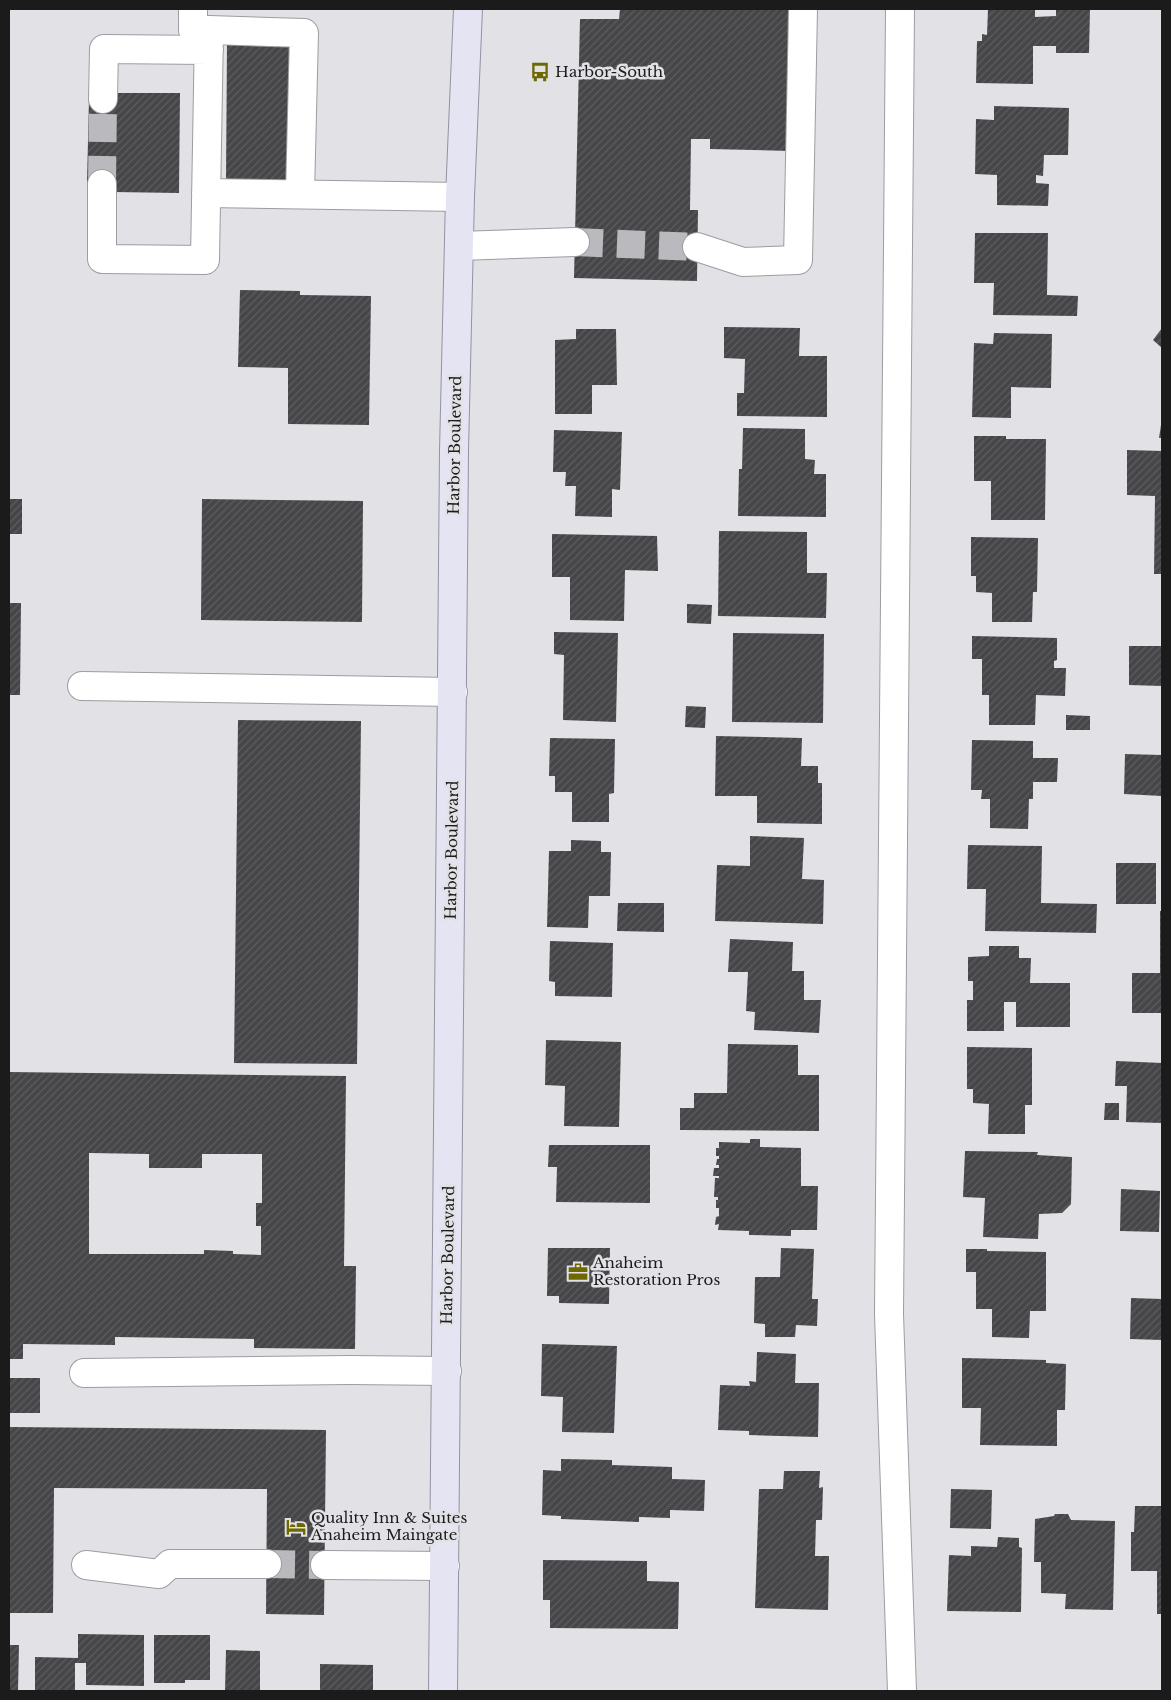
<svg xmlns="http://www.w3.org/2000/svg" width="1171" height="1700" font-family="'Libre Baskerville',serif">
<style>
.building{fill:url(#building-hatch);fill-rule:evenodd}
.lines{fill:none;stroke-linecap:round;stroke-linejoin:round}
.minor-tunnel{stroke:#bababe;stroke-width:28;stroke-dasharray:28 14;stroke-linecap:butt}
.minor-casing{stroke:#9d9da1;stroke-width:30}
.major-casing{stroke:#9292a2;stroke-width:30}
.minor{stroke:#fff;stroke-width:28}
.major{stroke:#e4e4f2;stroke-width:28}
.labels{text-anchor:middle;stroke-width:5;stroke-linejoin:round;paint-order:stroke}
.poi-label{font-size:15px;fill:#1b1b1c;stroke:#e2e2e6;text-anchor:start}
.street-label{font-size:15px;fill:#1b1b1c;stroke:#e2e2e6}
</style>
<defs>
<pattern id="building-hatch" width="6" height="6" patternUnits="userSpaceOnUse" patternTransform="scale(1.25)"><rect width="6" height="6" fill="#464649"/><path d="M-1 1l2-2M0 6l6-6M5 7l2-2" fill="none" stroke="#5d5d60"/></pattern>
</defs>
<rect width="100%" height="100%" fill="#e2e2e6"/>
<!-- building -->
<path class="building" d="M 620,9 L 794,9 L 791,151 L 710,149 L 710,139 L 691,139 L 690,210 L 698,210 L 697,281 L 574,278 L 580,19 L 619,19 Z
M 988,9 L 1035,9 L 1035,17 L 1056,16 L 1056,9 L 1090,9 L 1089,53 L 1056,53 L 1056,46 L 1033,46 L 1033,84 L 976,83 L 977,41 L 982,41 L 982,34 L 987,35 Z
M 227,44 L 292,45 L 291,181 L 226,180 Z
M 115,93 L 180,93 L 179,193 L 114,192 L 102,184 L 87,183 L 89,98 L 116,99 Z
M 994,106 L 1069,108 L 1068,155 L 1044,155 L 1043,176 L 1036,175 L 1036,183 L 1049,184 L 1048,206 L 997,205 L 997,175 L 975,174 L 976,119 L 994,120 Z
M 975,233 L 1048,233 L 1047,295 L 1078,296 L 1077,316 L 993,315 L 994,283 L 974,283 Z
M 240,290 L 300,291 L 300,295 L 371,296 L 369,425 L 288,424 L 288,368 L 238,367 Z
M 724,327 L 800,328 L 799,356 L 827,356 L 827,417 L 737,416 L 737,393 L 744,393 L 745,359 L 724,358 Z
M 1162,328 L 1162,348 L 1153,340 Z
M 576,329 L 616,329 L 617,385 L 592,385 L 592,414 L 555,414 L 555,340 L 576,339 Z
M 994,333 L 1052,334 L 1051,388 L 1011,387 L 1011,418 L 972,417 L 974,343 L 993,344 Z
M 1161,425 L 1162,426 L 1162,438 L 1159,438 Z
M 743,428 L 805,429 L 805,459 L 815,460 L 814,474 L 826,474 L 826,517 L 738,516 L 739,469 L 742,469 Z
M 554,430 L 622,432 L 620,490 L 612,489 L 612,517 L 575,516 L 576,486 L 565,486 L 566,472 L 553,472 Z
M 974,436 L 1006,436 L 1006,439 L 1046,439 L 1045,520 L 991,520 L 991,481 L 974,481 Z
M 1127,450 L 1162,451 L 1162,574 L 1154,574 L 1155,496 L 1127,495 Z
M 9,499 L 22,499 L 22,534 L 9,534 Z
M 202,499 L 363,501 L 362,622 L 201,620 Z
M 719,531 L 807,532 L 807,573 L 827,573 L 826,618 L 718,616 Z
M 552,534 L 657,536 L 658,571 L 625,570 L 624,621 L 570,620 L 570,577 L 552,577 Z
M 971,537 L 1038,538 L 1037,592 L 1033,592 L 1032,622 L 992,622 L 992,593 L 976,592 L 976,576 L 971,576 Z
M 9,603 L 21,603 L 20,695 L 9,695 Z
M 687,604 L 712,605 L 711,624 L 687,623 Z
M 554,632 L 618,633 L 616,722 L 563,720 L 564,655 L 554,654 Z
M 733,633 L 824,634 L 823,723 L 732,722 Z
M 972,636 L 1057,638 L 1057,660 L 1054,661 L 1054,668 L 1066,668 L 1065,696 L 1036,695 L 1035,725 L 989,725 L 989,695 L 982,695 L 982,659 L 972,659 Z
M 1129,646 L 1162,646 L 1162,686 L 1129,685 Z
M 686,706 L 706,707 L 705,728 L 685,727 Z
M 1066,715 L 1090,716 L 1090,730 L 1066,730 Z
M 238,720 L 361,721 L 357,1064 L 234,1063 Z
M 716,736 L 802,738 L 801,766 L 818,766 L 818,783 L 822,783 L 822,824 L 757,823 L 757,796 L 715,796 Z
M 550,738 L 615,739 L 614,793 L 609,794 L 609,822 L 572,822 L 572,792 L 555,792 L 555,776 L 549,776 Z
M 972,740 L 1033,741 L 1033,758 L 1058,758 L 1057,782 L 1033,782 L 1033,799 L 1029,799 L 1028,829 L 990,828 L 990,799 L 981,799 L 982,790 L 971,790 Z
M 1125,754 L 1162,755 L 1162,796 L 1124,794 Z
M 750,836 L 804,838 L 802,879 L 824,880 L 823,924 L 715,921 L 717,865 L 750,866 Z
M 571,840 L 601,841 L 601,852 L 611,852 L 610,896 L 589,896 L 588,928 L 547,927 L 549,851 L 571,851 Z
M 968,845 L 1042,846 L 1041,903 L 1097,904 L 1096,933 L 985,931 L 986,889 L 967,889 Z
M 1116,863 L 1156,863 L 1156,904 L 1116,904 Z
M 618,903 L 664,903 L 664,932 L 617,931 Z
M 1160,911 L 1162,911 L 1162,1013 L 1132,1013 L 1132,973 L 1160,973 Z
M 730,939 L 793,942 L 792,971 L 804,971 L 804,1000 L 821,1000 L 819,1033 L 754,1030 L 755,1012 L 746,1011 L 748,972 L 728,972 Z
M 550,941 L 613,943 L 612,997 L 555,996 L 555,982 L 549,981 Z
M 989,946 L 1019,946 L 1019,958 L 1031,958 L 1030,983 L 1070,983 L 1070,1027 L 1016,1027 L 1016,1002 L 1004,1002 L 1004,1031 L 967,1031 L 967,1000 L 973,1000 L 973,981 L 968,981 L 968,957 L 989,956 Z
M 546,1040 L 621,1042 L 619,1127 L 564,1126 L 565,1086 L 545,1085 Z
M 728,1044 L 798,1045 L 798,1075 L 819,1075 L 819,1131 L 680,1130 L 680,1108 L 694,1108 L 694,1093 L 727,1093 Z
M 967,1047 L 1032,1048 L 1032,1105 L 1025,1105 L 1025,1134 L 988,1134 L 989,1104 L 973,1103 L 973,1089 L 967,1089 Z
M 1116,1061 L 1162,1063 L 1162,1123 L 1126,1122 L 1127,1086 L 1115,1086 Z
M 9,1072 L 346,1076 L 344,1266 L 356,1266 L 355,1349 L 254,1348 L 254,1339 L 115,1337 L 115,1345 L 23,1344 L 23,1359 L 9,1359 ZM 89,1153 L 149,1154 L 149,1168 L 202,1168 L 202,1154 L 262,1154 L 262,1203 L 256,1203 L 256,1226 L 261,1226 L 261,1255 L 233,1254 L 233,1251 L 204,1250 L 204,1254 L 89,1254 Z
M 1105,1103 L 1119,1103 L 1119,1120 L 1104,1120 Z
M 750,1139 L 760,1139 L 760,1147 L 801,1148 L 801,1186 L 818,1186 L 817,1230 L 791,1230 L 791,1236 L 749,1235 L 749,1231 L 718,1230 L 719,1224 L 715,1225 L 716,1217 L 719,1216 L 719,1208 L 716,1208 L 716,1200 L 718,1200 L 718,1197 L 714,1197 L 715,1178 L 719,1178 L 719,1176 L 713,1176 L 714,1168 L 719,1168 L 719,1165 L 716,1165 L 717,1159 L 719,1159 L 719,1156 L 716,1156 L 716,1148 L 719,1148 L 719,1142 L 750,1143 Z
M 549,1145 L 650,1145 L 650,1203 L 556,1202 L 557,1167 L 548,1167 Z
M 965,1151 L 1038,1152 L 1037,1155 L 1072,1157 L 1071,1204 L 1062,1213 L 1039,1214 L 1038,1239 L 983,1237 L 985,1198 L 963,1197 Z
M 1121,1189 L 1160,1191 L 1159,1232 L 1120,1231 Z
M 548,1248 L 610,1248 L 609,1304 L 559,1303 L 559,1296 L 547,1296 Z
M 781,1248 L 814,1249 L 812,1299 L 818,1299 L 817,1326 L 796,1325 L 795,1337 L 765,1337 L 765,1324 L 754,1323 L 755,1277 L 780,1277 Z
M 966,1249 L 987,1249 L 987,1251 L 1046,1252 L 1046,1311 L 1030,1311 L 1029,1338 L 992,1337 L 992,1309 L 976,1309 L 976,1272 L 966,1272 Z
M 1131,1298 L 1162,1299 L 1162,1340 L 1130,1339 Z
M 542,1344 L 617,1346 L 614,1433 L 562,1432 L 563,1397 L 541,1396 Z
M 757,1352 L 796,1354 L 795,1383 L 819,1383 L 818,1437 L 749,1435 L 749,1431 L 718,1430 L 720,1385 L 750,1386 L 749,1381 L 756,1382 Z
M 962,1358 L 1046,1360 L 1046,1363 L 1066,1364 L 1065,1410 L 1057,1410 L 1057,1446 L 980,1445 L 981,1408 L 962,1408 Z
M 9,1378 L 40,1378 L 40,1413 L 9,1413 Z
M 9,1427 L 326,1430 L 324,1615 L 266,1614 L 267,1489 L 54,1488 L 53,1613 L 9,1613 Z
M 561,1459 L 612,1460 L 612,1465 L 672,1467 L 672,1479 L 705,1480 L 704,1511 L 670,1510 L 670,1518 L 639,1517 L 639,1522 L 561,1519 L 561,1516 L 542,1515 L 543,1470 L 561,1471 Z
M 784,1471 L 820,1471 L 819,1488 L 823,1487 L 822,1520 L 816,1520 L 815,1556 L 829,1556 L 828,1610 L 755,1608 L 759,1489 L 783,1489 Z
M 951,1489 L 992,1490 L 991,1529 L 950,1528 Z
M 1135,1506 L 1162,1506 L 1162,1614 L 1157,1614 L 1157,1571 L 1131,1571 L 1131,1532 L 1134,1532 Z
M 1055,1514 L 1068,1514 L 1071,1520 L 1115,1521 L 1113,1610 L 1065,1609 L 1066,1594 L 1041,1593 L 1041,1562 L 1034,1562 L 1035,1519 L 1054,1516 Z
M 998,1537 L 1019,1538 L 1019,1547 L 1022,1548 L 1021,1612 L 947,1611 L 949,1555 L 971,1556 L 971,1546 L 997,1547 Z
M 543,1560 L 647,1561 L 647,1581 L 679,1582 L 678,1629 L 550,1628 L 550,1600 L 543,1600 Z
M 78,1634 L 144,1635 L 144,1686 L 86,1685 L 86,1663 L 75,1663 L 75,1691 L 35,1691 L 35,1657 L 78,1658 Z
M 154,1635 L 210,1635 L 210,1680 L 185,1680 L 185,1683 L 154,1683 Z
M 9,1645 L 19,1645 L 18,1691 L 9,1691 Z
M 226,1650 L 260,1651 L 260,1691 L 225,1691 Z
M 320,1664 L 373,1665 L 373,1691 L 320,1691 Z"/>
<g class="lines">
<!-- minor-tunnel -->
<path class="minor-tunnel" d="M 102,184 L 103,99
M 575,242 L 697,247
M 267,1564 L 325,1565"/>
<defs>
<path id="minor" d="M 193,9 L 193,30 L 209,30
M 900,9 L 889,1314 L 902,1691
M 103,99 L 104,49 L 209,50
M 102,184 L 102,259 L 205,260 L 209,30 L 304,33 L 300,194
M 206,193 L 460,197
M 459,246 L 575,242
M 697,247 L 743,262 L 798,260 L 803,9
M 82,686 L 453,692
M 84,1373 L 350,1370 L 447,1371
M 86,1565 L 159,1574 L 170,1564 L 267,1564
M 325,1565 L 445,1566"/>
<path id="major" d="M 443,1691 L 454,451 L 460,197 L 468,9"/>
</defs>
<!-- minor casing -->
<use href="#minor" class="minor-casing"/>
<!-- major casing -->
<use href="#major" class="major-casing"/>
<!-- minor -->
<use href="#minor" class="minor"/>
<!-- major -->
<use href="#major" class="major"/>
</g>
<!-- icons -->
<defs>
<symbol id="bus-bare" viewBox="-9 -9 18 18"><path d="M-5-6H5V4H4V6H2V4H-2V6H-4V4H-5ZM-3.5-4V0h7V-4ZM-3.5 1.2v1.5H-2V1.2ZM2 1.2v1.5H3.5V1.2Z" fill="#6e6800" stroke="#e2e2e6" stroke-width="2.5" paint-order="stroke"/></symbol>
<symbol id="office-bare" viewBox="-9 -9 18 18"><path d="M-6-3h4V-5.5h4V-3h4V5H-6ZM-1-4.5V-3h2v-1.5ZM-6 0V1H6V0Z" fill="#6e6800" stroke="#e2e2e6" stroke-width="2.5" paint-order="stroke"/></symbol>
<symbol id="hotel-bare" viewBox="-9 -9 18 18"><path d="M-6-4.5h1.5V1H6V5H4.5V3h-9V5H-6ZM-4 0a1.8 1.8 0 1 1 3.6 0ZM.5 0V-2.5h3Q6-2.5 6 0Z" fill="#6e6800" stroke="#e2e2e6" stroke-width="2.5" paint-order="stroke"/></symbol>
</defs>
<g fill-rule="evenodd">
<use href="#bus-bare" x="526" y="58" width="28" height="28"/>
<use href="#office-bare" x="564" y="1258" width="28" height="28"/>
<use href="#hotel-bare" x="282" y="1513" width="28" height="28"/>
</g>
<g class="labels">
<!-- poi labels -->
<g class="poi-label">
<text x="555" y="77">Harbor-South</text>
<text x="593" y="1268">Anaheim<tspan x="593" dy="17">Restoration Pros</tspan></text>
<text x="311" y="1523">Quality Inn &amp; Suites<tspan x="311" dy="17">Anaheim Maingate</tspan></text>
</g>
<!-- street labels -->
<g class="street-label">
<text transform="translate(455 445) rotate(-89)" y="5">Harbor Boulevard</text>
<text transform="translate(452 850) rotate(-89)" y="5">Harbor Boulevard</text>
<text transform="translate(448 1255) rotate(-89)" y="5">Harbor Boulevard</text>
</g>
</g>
<!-- border -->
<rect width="1171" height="1700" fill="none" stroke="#1b1b1c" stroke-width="20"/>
</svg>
